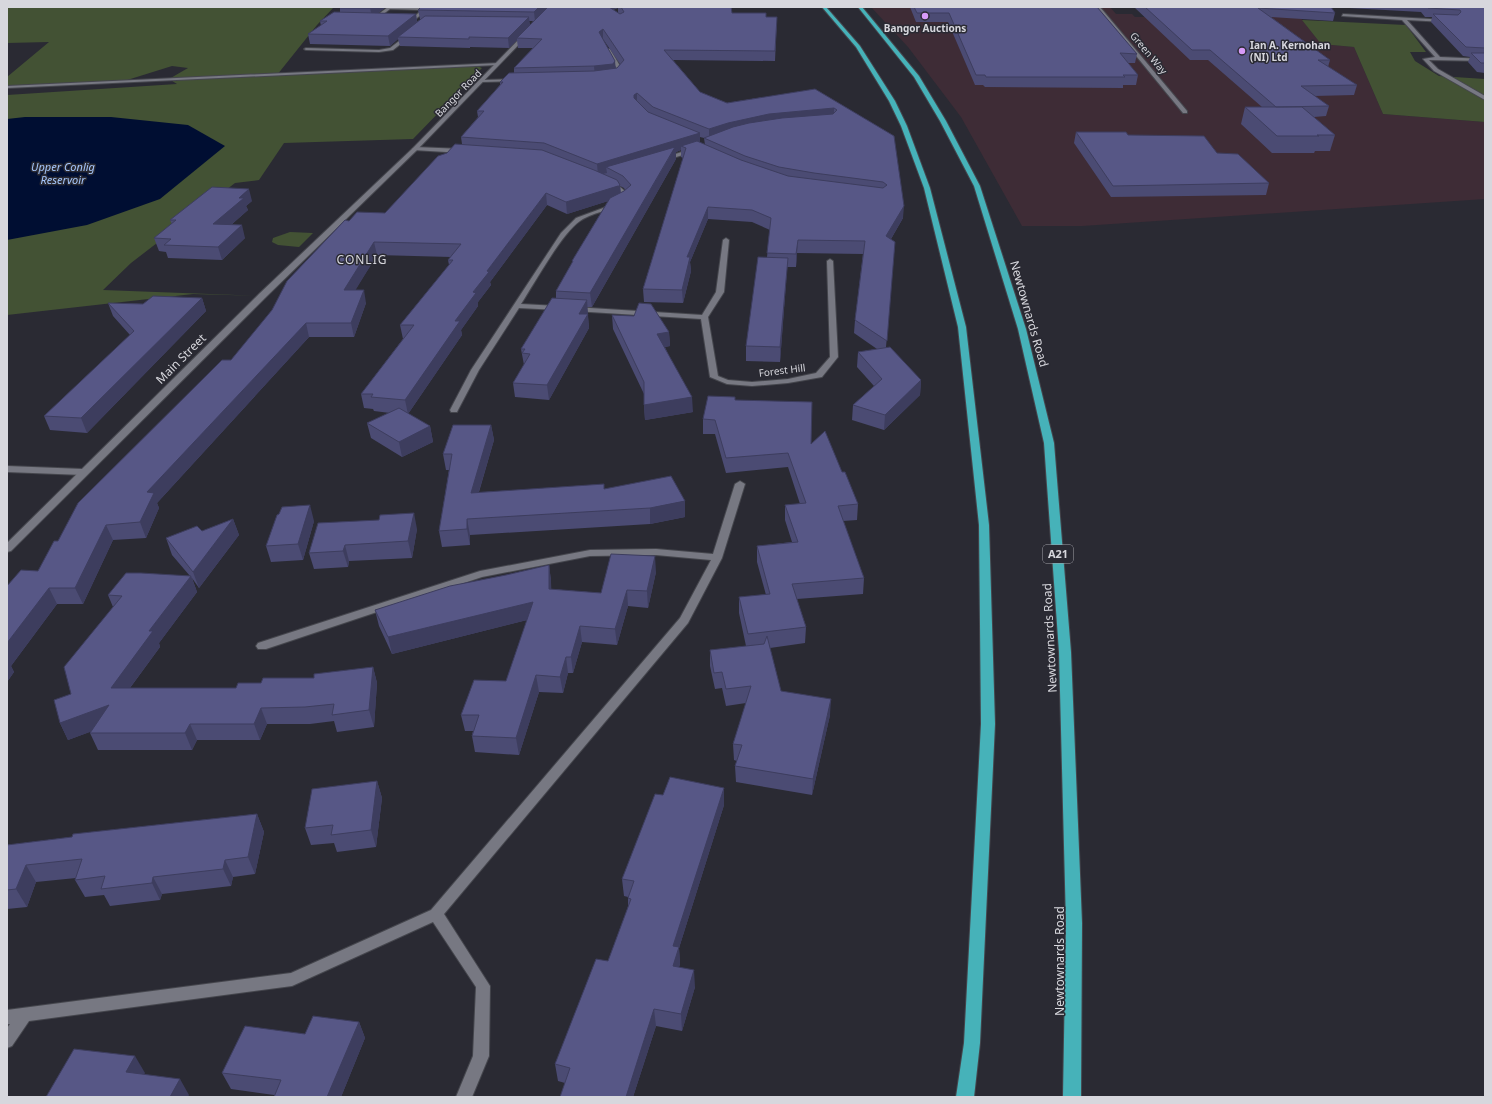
<svg xmlns="http://www.w3.org/2000/svg" width="1492" height="1104" font-family="'Noto Sans',sans-serif">
<style>
.industrial{fill:#3e2c36}
.green{fill:#435234}
.water{fill:#000e32}
.lines{fill:none;stroke-linecap:round;stroke-linejoin:round}
.minor-casing{stroke:#45464d;stroke-width:2}
.tertiary-casing{stroke:#45464d;stroke-width:2}
.trunk-casing{stroke:#45464d;stroke-width:2}
.minor{fill:#777882;fill-rule:evenodd}
.tertiary{fill:#777882;fill-rule:evenodd}
.trunk{fill:#46b2b9;fill-rule:evenodd}
.wall{fill:#4b4b73;fill-rule:evenodd}
.shaded-wall{fill:#3d3d5e}
.building{fill:#575786;stroke:#3d3d5e}
.poi-dot{fill:#d79bf9;stroke:#2a2a33;stroke-width:1.5}
.labels{text-anchor:middle;stroke-width:3;stroke-linejoin:round;paint-order:stroke}
.far-poi-label{font-size:10px;font-weight:bold;fill:#d7d7dd;stroke:#2a2a33}
.far-street-label{font-size:10px;fill:#d7d7dd;stroke:#2a2a33}
.far-water-label{font-size:11px;font-style:italic;fill:#a5c6fc;stroke:#2a2a33}
.shield{fill:#2a2a33;stroke:#a3a3aa;stroke-width:1}
.shield-label{font-size:11px;font-weight:bold;fill:#d7d7dd}
.far-quarter-label{font-size:12px;letter-spacing:1px;fill:#d7d7dd;stroke:#2a2a33}
.street-label{font-size:12px;fill:#d7d7dd;stroke:#2a2a33}
</style>
<rect width="100%" height="100%" fill="#2a2a33"/>
<!-- industrial -->
<path class="industrial" d="M 871,7 L 1110,7 L 1116,14 L 1132,14 L 1135,17 L 1300,17 L 1321,44 L 1354,47 L 1383,114 L 1485,122 L 1485,199 L 1082,226 L 1022,226 L 961,117 L 908,47 Z"/>
<!-- green -->
<path class="green" d="M 7,7 L 334,7 L 317,25 L 277,75 L 477,66 L 482,68 L 413,139 L 284,143 L 259,180 L 235,183 L 131,263 L 103,290 L 262,296 L 193,294 L 7,315 L 7,95 L 177,84 L 169,79 L 188,68 L 172,66 L 124,81 L 7,87 L 7,77 L 49,42 L 7,43 Z
M 1302,20 L 1406,25 L 1426,52 L 1410,52 L 1415,61 L 1439,76 L 1485,79 L 1485,122 L 1383,114 L 1354,47 L 1321,44 Z
M 290,232 L 313,233 L 299,247 L 278,245 L 272,242 L 273,238 Z"/>
<!-- water -->
<path class="water" d="M 25,117 L 111,117 L 188,125 L 225,146 L 160,199 L 87,225 L 7,240 L 7,119 Z"/>
<g class="lines">
<defs>
<path id="minor" d="M 388,7 L 426,8 L 428,9 L 412,22 L 410,20 L 422,10 L 390,9 L 374,21 L 372,21 L 372,19 Z
M 1096,7 L 1100,7 L 1187,111 L 1187,113 L 1183,113 Z
M 1343,14 L 1447,20 L 1445,22 L 1407,20 L 1440,57 L 1485,59 L 1485,61 L 1429,60 L 1438,69 L 1485,96 L 1485,100 L 1434,71 L 1423,59 L 1435,57 L 1402,20 L 1342,16 Z
M 407,35 L 411,36 L 393,50 L 379,52 L 306,50 L 304,49 L 306,48 L 379,50 L 390,48 Z
M 606,49 L 610,49 L 623,71 L 618,77 L 614,76 L 618,71 Z
M 499,63 L 497,65 L 7,88 L 7,86 Z
M 516,79 L 514,81 L 482,82 L 480,81 L 482,80 Z
M 415,147 L 463,149 L 466,151 L 463,153 L 413,150 L 412,149 Z
M 694,148 L 697,150 L 696,151 L 663,161 L 660,159 Z
M 607,183 C 616,182 625,190 630,197 C 615,212 596,210 580,221 C 562,233 534,284 521,304 L 558,306 L 562,308 L 558,310 L 519,308 L 479,370 L 458,410 L 457,412 L 451,412 L 450,410 L 471,370 L 561,233 L 576,218 L 614,204 L 623,197 L 619,191 L 607,185 Z
M 726,238 L 729,240 L 724,292 L 708,317 L 718,376 L 728,380 L 752,382 L 788,379 L 816,373 L 830,357 L 827,261 L 830,259 L 833,261 L 838,357 L 822,377 L 788,383 L 752,386 L 727,384 L 710,377 L 701,319 L 574,311 L 570,309 L 574,307 L 702,315 L 716,292 L 723,240 Z
M 7,466 L 83,469 L 88,472 L 83,475 L 7,472 Z
M 740,481 L 745,484 L 722,558 L 688,623 L 444,914 L 490,986 L 489,1056 L 472,1097 L 456,1097 L 473,1056 L 476,987 L 433,922 L 292,986 L 29,1021 L 12,1046 L 7,1048 L 7,1028 L 10,1024 L 7,1024 L 7,1010 L 291,973 L 431,910 L 680,618 L 711,560 L 656,555 L 590,556 L 482,577 L 266,649 L 258,649 L 256,646 L 258,643 L 480,571 L 590,550 L 656,549 L 713,554 L 735,484 Z"/>
<path id="tertiary" d="M 524,34 L 528,35 L 417,150 L 265,298 L 11,551 L 7,552 L 7,543 L 259,294 L 413,148 Z"/>
<path id="trunk" d="M 822,7 L 826,7 L 860,46 L 895,101 L 907,126 L 930,188 L 966,327 L 989,525 L 995,724 L 980,1043 L 974,1097 L 956,1097 L 964,1043 L 981,724 L 979,525 L 958,327 L 924,188 L 901,126 L 889,101 L 856,47 Z
M 858,7 L 862,7 L 919,76 L 946,121 L 980,186 L 1026,329 L 1054,443 L 1071,652 L 1082,923 L 1081,1097 L 1063,1097 L 1066,923 L 1059,652 L 1044,443 L 1018,329 L 974,186 L 940,121 L 914,77 Z"/>
</defs>
<!-- minor casing -->
<use href="#minor" class="minor-casing"/>
<!-- tertiary casing -->
<use href="#tertiary" class="tertiary-casing"/>
<!-- trunk casing -->
<use href="#trunk" class="trunk-casing"/>
<!-- minor -->
<use href="#minor" class="minor"/>
<!-- tertiary -->
<use href="#tertiary" class="tertiary"/>
<!-- trunk -->
<use href="#trunk" class="trunk"/>
</g>
<!-- wall -->
<path class="wall" d="M 386,7 L 378,13 L 416,14 L 417,22 L 421,19 L 420,19 L 418,10 L 421,7 L 731,7 L 732,13 L 766,17 L 777,17 L 775,61 L 673,60 L 700,92 L 727,103 L 815,89 L 894,136 L 903,218 L 891,239 L 895,242 L 886,347 L 921,380 L 920,395 L 884,430 L 852,420 L 853,405 L 874,386 L 857,367 L 858,352 L 877,349 L 854,333 L 855,320 L 863,254 L 797,253 L 796,267 L 787,267 L 780,362 L 746,361 L 746,346 L 767,257 L 770,230 L 752,222 L 708,219 L 690,262 L 691,271 L 683,303 L 644,302 L 643,289 L 683,158 L 681,157 L 681,150 L 676,152 L 676,159 L 592,307 L 587,307 L 589,328 L 549,400 L 515,397 L 513,383 L 524,365 L 521,349 L 556,298 L 556,291 L 572,263 L 572,261 L 608,201 L 567,214 L 547,205 L 490,282 L 491,285 L 478,302 L 478,306 L 461,330 L 462,335 L 408,414 L 430,426 L 433,442 L 402,457 L 371,438 L 367,423 L 390,413 L 374,411 L 373,409 L 364,408 L 361,394 L 403,339 L 400,325 L 449,265 L 448,260 L 451,257 L 377,255 L 355,290 L 366,303 L 354,337 L 309,337 L 157,503 L 159,508 L 146,538 L 113,540 L 83,604 L 57,604 L 11,666 L 14,672 L 7,682 L 7,586 L 38,571 L 58,541 L 231,360 L 349,221 L 385,213 L 447,153 L 462,144 L 461,137 L 478,117 L 477,111 L 500,85 L 500,82 L 514,73 L 514,68 L 533,48 L 518,48 L 517,40 L 509,48 L 470,47 L 470,48 L 400,46 L 398,39 L 390,46 L 310,44 L 308,34 L 321,26 L 320,21 L 340,12 L 340,8 ZM 618,8 L 618,13 L 613,10 ZM 529,21 L 533,21 L 530,25 ZM 603,39 L 620,64 L 617,68 L 616,68 ZM 700,137 L 704,138 L 705,145 L 700,143 ZM 620,186 L 624,188 L 625,190 L 621,193 Z
M 910,7 L 1097,7 L 1137,54 L 1135,63 L 1128,63 L 1138,75 L 1136,85 L 1123,85 L 1123,88 L 985,87 L 983,85 L 975,85 L 948,22 L 916,22 Z
M 1134,7 L 1485,7 L 1485,73 L 1477,72 L 1468,62 L 1470,57 L 1463,56 L 1431,22 L 1432,17 L 1425,17 L 1421,12 L 1331,7 L 1335,13 L 1333,21 L 1271,17 L 1330,60 L 1328,67 L 1357,85 L 1354,95 L 1314,96 L 1329,106 L 1326,116 L 1314,117 L 1335,135 L 1330,151 L 1315,151 L 1314,153 L 1272,153 L 1241,124 L 1245,107 L 1262,107 L 1208,60 L 1190,60 Z
M 1076,132 L 1128,135 L 1217,153 L 1269,183 L 1266,195 L 1111,197 L 1074,143 Z
M 252,201 L 246,206 L 248,210 L 231,225 L 245,238 L 222,260 L 168,258 L 166,252 L 159,251 L 154,238 L 172,224 L 170,220 Z
M 202,298 L 206,311 L 87,433 L 50,430 L 44,416 L 130,335 L 113,316 L 108,303 L 143,304 Z
M 612,315 L 669,332 L 670,346 L 665,347 L 693,412 L 645,420 L 644,405 L 644,394 L 613,329 Z
M 735,397 L 735,400 L 811,444 L 842,472 L 858,504 L 857,520 L 843,521 L 864,578 L 863,594 L 797,599 L 806,627 L 805,643 L 770,648 L 781,691 L 830,715 L 812,795 L 736,782 L 735,766 L 737,761 L 734,760 L 733,744 L 746,703 L 726,706 L 722,688 L 715,689 L 710,666 L 710,650 L 746,646 L 739,613 L 739,597 L 766,595 L 757,562 L 757,546 L 792,542 L 785,520 L 785,505 L 800,504 L 788,467 L 726,473 L 715,434 L 703,434 L 703,419 Z
M 491,425 L 494,440 L 479,492 L 605,489 L 685,517 L 650,524 L 470,535 L 470,545 L 442,547 L 439,531 L 449,470 L 446,470 L 443,454 Z
M 233,519 L 239,535 L 199,588 L 192,578 L 197,592 L 159,643 L 160,647 L 130,688 L 236,688 L 261,683 L 314,678 L 373,667 L 377,683 L 374,727 L 337,732 L 334,721 L 310,724 L 267,724 L 260,740 L 197,740 L 192,750 L 98,750 L 90,733 L 92,731 L 68,740 L 60,723 L 113,607 L 108,595 L 190,576 L 172,555 L 166,538 L 202,531 Z
M 314,521 L 303,560 L 271,562 L 266,546 Z
M 417,529 L 412,558 L 349,561 L 348,567 L 314,569 L 309,553 Z
M 549,565 L 551,581 L 551,589 L 601,593 L 656,572 L 648,608 L 628,606 L 617,645 L 582,642 L 573,673 L 568,673 L 563,693 L 539,692 L 519,755 L 475,752 L 472,736 L 473,731 L 465,731 L 461,715 L 506,681 L 527,620 L 392,654 L 379,626 L 375,610 L 506,575 Z
M 377,781 L 382,798 L 376,847 L 337,852 L 334,843 L 311,845 L 305,828 Z
M 724,788 L 724,805 L 679,948 L 680,964 L 679,967 L 695,987 L 682,1031 L 656,1026 L 633,1097 L 560,1097 L 565,1083 L 558,1081 L 555,1064 L 608,961 L 628,907 L 628,897 L 624,896 L 622,879 L 663,795 Z
M 257,814 L 264,832 L 255,874 L 233,877 L 231,886 L 162,894 L 160,900 L 110,906 L 104,895 L 85,897 L 75,880 L 76,878 L 36,882 L 27,907 L 7,909 L 7,845 Z
M 359,1022 L 365,1038 L 341,1097 L 274,1097 L 274,1095 L 231,1089 L 222,1073 L 305,1034 Z"/>
<!-- shaded-wall -->
<path class="shaded-wall" d="M 372,7 L 386,7 L 372,17 L 370,8 Z
M 539,7 L 549,7 L 535,21 L 534,12 Z
M 610,7 L 618,7 L 618,8 L 610,10 Z
M 416,14 L 417,23 L 398,37 L 398,39 L 390,46 L 388,36 Z
M 529,17 L 530,26 L 517,38 L 517,40 L 509,48 L 508,38 Z
M 603,29 L 603,39 L 600,42 L 599,32 Z
M 615,61 L 616,71 L 595,76 L 594,66 Z
M 637,93 L 637,104 L 634,106 L 634,95 Z
M 834,108 L 834,119 L 728,134 L 709,140 L 709,129 L 728,123 L 769,114 Z
M 700,133 L 700,144 L 681,146 L 681,150 L 676,152 L 676,159 L 592,307 L 590,293 L 672,153 L 606,167 L 607,173 L 598,175 L 597,164 Z
M 620,185 L 621,197 L 567,214 L 566,202 Z
M 249,189 L 252,201 L 246,206 L 248,210 L 217,237 L 213,224 L 239,198 Z
M 546,193 L 547,205 L 490,282 L 491,285 L 478,302 L 478,306 L 461,330 L 462,335 L 408,414 L 405,400 L 487,271 Z
M 904,206 L 903,218 L 885,249 L 886,236 Z
M 708,207 L 708,219 L 690,262 L 691,271 L 683,303 L 682,290 L 687,257 Z
M 242,225 L 245,238 L 222,260 L 218,247 Z
M 798,240 L 797,253 L 796,267 L 796,254 Z
M 374,242 L 377,255 L 347,304 L 344,290 Z
M 788,258 L 780,362 L 780,347 Z
M 364,290 L 366,303 L 354,337 L 351,323 Z
M 202,298 L 206,311 L 87,433 L 81,418 Z
M 587,300 L 588,314 L 580,327 L 579,314 Z
M 588,314 L 589,328 L 549,400 L 547,385 Z
M 306,323 L 309,337 L 157,503 L 159,508 L 146,538 L 140,522 L 147,492 Z
M 669,332 L 670,346 L 658,348 L 657,334 Z
M 921,380 L 920,395 L 884,430 L 885,415 Z
M 692,397 L 693,412 L 645,420 L 644,405 Z
M 491,425 L 494,440 L 474,508 L 471,493 Z
M 430,426 L 433,442 L 402,457 L 399,442 Z
M 685,501 L 685,517 L 650,524 L 650,508 Z
M 310,505 L 314,521 L 303,560 L 298,544 Z
M 414,513 L 417,529 L 412,558 L 408,541 Z
M 233,519 L 239,535 L 199,588 L 193,572 Z
M 467,519 L 470,535 L 470,545 L 467,529 Z
M 106,525 L 113,540 L 83,604 L 75,588 Z
M 345,545 L 349,561 L 348,567 L 343,551 Z
M 655,556 L 656,572 L 648,608 L 647,591 Z
M 549,565 L 551,581 L 552,605 L 549,589 Z
M 191,576 L 197,592 L 159,643 L 160,647 L 118,704 L 111,688 L 149,631 Z
M 49,588 L 57,604 L 11,666 L 14,672 L 7,682 L 7,643 Z
M 627,590 L 628,606 L 617,645 L 615,629 Z
M 533,602 L 535,618 L 392,654 L 388,637 Z
M 580,626 L 582,642 L 573,673 L 571,657 Z
M 566,657 L 568,673 L 563,693 L 560,677 Z
M 373,667 L 377,683 L 374,727 L 369,710 Z
M 536,675 L 539,692 L 519,755 L 516,738 Z
M 831,699 L 830,715 L 812,795 L 813,779 Z
M 109,705 L 117,722 L 68,740 L 60,723 Z
M 261,708 L 267,724 L 260,740 L 254,724 Z
M 190,724 L 197,740 L 192,750 L 185,733 Z
M 377,781 L 382,798 L 376,847 L 371,830 Z
M 724,788 L 724,805 L 679,948 L 680,964 L 674,983 L 673,966 L 673,946 Z
M 257,814 L 264,832 L 255,874 L 248,857 Z
M 225,860 L 233,877 L 231,886 L 223,869 Z
M 26,865 L 36,882 L 27,907 L 16,889 Z
M 153,877 L 162,894 L 160,900 L 152,883 Z
M 694,970 L 695,987 L 682,1031 L 681,1014 Z
M 654,1009 L 656,1026 L 633,1097 L 626,1097 Z
M 359,1022 L 365,1038 L 341,1097 L 327,1097 Z
M 135,1056 L 145,1073 L 137,1088 L 126,1072 Z
M 180,1079 L 189,1095 L 188,1097 L 170,1097 Z"/>
<!-- building -->
<path class="building" d="M 341,7 L 372,7 L 370,8 L 340,8 Z
M 421,7 L 539,7 L 534,12 L 418,10 Z
M 548,7 L 609,7 L 620,14 L 624,12 L 621,7 L 731,7 L 732,13 L 766,13 L 766,17 L 777,17 L 775,51 L 664,50 L 700,92 L 727,103 L 815,89 L 894,136 L 904,206 L 886,236 L 895,242 L 887,341 L 855,320 L 865,241 L 798,240 L 796,254 L 767,253 L 771,218 L 752,210 L 708,207 L 687,257 L 690,257 L 682,290 L 643,289 L 686,148 L 681,146 L 697,141 L 741,160 L 788,176 L 883,188 L 887,185 L 883,182 L 814,173 L 779,167 L 745,156 L 704,138 L 733,127 L 749,123 L 782,118 L 833,114 L 837,110 L 834,108 L 769,114 L 728,123 L 709,129 L 653,107 L 637,93 L 634,95 L 634,98 L 648,112 L 700,133 L 597,164 L 544,143 L 461,137 L 484,111 L 477,111 L 503,82 L 500,82 L 509,73 L 594,71 L 617,68 L 624,60 L 603,29 L 599,32 L 615,61 L 613,64 L 594,66 L 514,68 L 542,39 L 517,38 Z
M 914,7 L 1097,7 L 1137,54 L 1120,53 L 1138,75 L 1123,75 L 1125,77 L 986,77 L 985,75 L 976,75 L 949,13 L 917,13 Z
M 1145,7 L 1331,7 L 1335,13 L 1258,8 L 1330,60 L 1318,60 L 1357,85 L 1301,86 L 1329,106 L 1276,107 L 1210,50 L 1192,50 Z
M 1427,7 L 1485,7 L 1485,48 L 1466,47 L 1433,14 L 1458,15 L 1461,12 L 1460,10 L 1428,8 Z
M 334,12 L 416,14 L 388,36 L 308,34 L 327,21 L 320,21 Z
M 425,16 L 529,17 L 508,38 L 469,37 L 469,39 L 398,37 Z
M 1471,53 L 1485,53 L 1485,63 L 1481,63 Z
M 1245,107 L 1302,107 L 1335,135 L 1317,135 L 1319,136 L 1277,136 Z
M 1076,132 L 1126,132 L 1128,135 L 1204,136 L 1217,153 L 1238,154 L 1269,183 L 1113,186 Z
M 455,144 L 542,150 L 594,170 L 617,180 L 620,185 L 616,188 L 618,186 L 566,202 L 546,193 L 487,271 L 489,272 L 473,292 L 476,293 L 455,321 L 460,321 L 405,400 L 371,397 L 373,394 L 361,394 L 414,325 L 400,325 L 453,260 L 448,260 L 461,244 L 374,242 L 344,290 L 364,290 L 351,323 L 306,323 L 147,492 L 154,493 L 140,522 L 106,525 L 75,588 L 49,588 L 7,643 L 7,586 L 21,570 L 38,571 L 54,541 L 58,541 L 78,503 L 222,360 L 231,360 L 272,310 L 287,281 L 345,220 L 349,221 L 357,212 L 385,213 L 438,156 L 447,153 Z
M 675,147 L 590,293 L 556,291 L 573,261 L 572,261 L 610,198 L 624,191 L 631,185 L 623,176 L 606,167 Z
M 212,187 L 249,189 L 239,198 L 244,198 L 213,224 L 242,225 L 218,247 L 164,245 L 171,239 L 154,238 L 176,220 L 170,220 Z
M 758,257 L 788,258 L 780,347 L 746,346 Z
M 153,296 L 202,298 L 81,418 L 44,416 L 134,331 L 108,303 L 143,304 Z
M 552,298 L 587,300 L 579,314 L 588,314 L 547,385 L 513,383 L 530,354 L 522,353 L 525,349 L 521,349 Z
M 639,303 L 651,304 L 669,332 L 657,334 L 692,397 L 644,405 L 644,382 L 612,315 L 634,316 Z
M 890,347 L 921,380 L 885,415 L 853,405 L 882,379 L 858,352 Z
M 708,396 L 735,397 L 735,400 L 812,402 L 811,444 L 825,431 L 842,472 L 845,472 L 858,504 L 838,506 L 864,578 L 792,584 L 806,627 L 748,634 L 739,597 L 770,594 L 757,546 L 798,542 L 785,505 L 806,503 L 788,453 L 726,458 L 715,420 L 703,419 Z
M 399,408 L 430,426 L 399,442 L 367,423 Z
M 453,425 L 491,425 L 471,493 L 604,484 L 604,489 L 671,476 L 685,501 L 650,508 L 467,519 L 467,529 L 439,531 L 452,454 L 443,454 Z
M 310,505 L 298,544 L 266,546 L 277,515 L 279,514 L 282,507 Z
M 414,513 L 408,541 L 345,545 L 343,551 L 309,553 L 318,523 L 379,520 L 380,515 Z
M 233,519 L 193,572 L 166,538 L 197,526 L 202,531 Z
M 611,554 L 655,556 L 647,591 L 627,590 L 615,629 L 580,626 L 571,657 L 566,657 L 560,677 L 536,675 L 516,738 L 472,736 L 479,715 L 461,715 L 474,680 L 506,681 L 533,602 L 388,637 L 375,610 L 450,586 L 506,575 L 549,565 L 549,589 L 601,593 Z
M 126,573 L 141,573 L 191,576 L 149,631 L 153,631 L 111,688 L 236,688 L 238,683 L 261,683 L 263,678 L 314,678 L 314,674 L 373,667 L 369,710 L 332,715 L 334,704 L 305,707 L 261,708 L 254,724 L 190,724 L 185,733 L 90,733 L 109,705 L 60,723 L 54,700 L 71,694 L 64,667 L 122,596 L 108,595 Z
M 767,636 L 781,691 L 831,699 L 813,779 L 735,766 L 742,745 L 733,744 L 751,686 L 726,689 L 722,672 L 714,673 L 710,650 L 764,644 Z
M 670,777 L 724,788 L 673,946 L 679,947 L 673,966 L 694,970 L 681,1014 L 654,1009 L 626,1097 L 560,1097 L 570,1068 L 555,1064 L 596,959 L 608,961 L 631,899 L 628,898 L 634,881 L 622,879 L 655,794 L 663,795 Z
M 377,781 L 371,830 L 331,835 L 333,825 L 305,828 L 312,789 Z
M 257,814 L 248,857 L 225,860 L 223,869 L 153,877 L 152,883 L 101,889 L 105,876 L 75,880 L 82,859 L 26,865 L 16,889 L 7,890 L 7,845 L 72,837 L 73,834 Z
M 313,1016 L 359,1022 L 327,1097 L 274,1097 L 281,1080 L 222,1073 L 245,1026 L 305,1034 Z
M 74,1049 L 135,1056 L 126,1072 L 180,1079 L 170,1097 L 46,1097 Z"/>
<!-- markers -->
<g class="poi-dot">
<circle cx="925" cy="16" r="4"/>
<circle cx="1242" cy="51" r="4"/>
</g>
<g class="labels">
<!-- far-poi labels -->
<g class="far-poi-label">
<text x="925" y="32">Bangor Auctions</text>
<text x="1250" y="49" text-anchor="start">Ian A. Kernohan<tspan x="1250" dy="12">(NI) Ltd</tspan></text>
</g>
<!-- far-street labels -->
<g class="far-street-label">
<text transform="translate(1149 53) rotate(50)" y="4">Green Way</text>
<text transform="translate(458 93) rotate(-46)" y="4">Bangor Road</text>
<text transform="translate(782 370) rotate(-7)" y="4">Forest Hill</text>
</g>
<!-- far-water labels -->
<g class="far-water-label">
<text x="63" y="171">Upper Conlig<tspan x="63" dy="13">Reservoir</tspan></text>
</g>
<!-- shield labels -->
<rect class="shield" x="1043" y="545" width="30" height="18" rx="3"/>
<g class="shield-label">
<text x="1058" y="558">A21</text>
</g>
<!-- far-quarter labels -->
<g class="far-quarter-label">
<text x="362" y="264">CONLIG</text>
</g>
<!-- street labels -->
<g class="street-label">
<text transform="translate(1029 314) rotate(74)" y="4">Newtownards Road</text>
<text transform="translate(181 359) rotate(-45)" y="4">Main Street</text>
<text transform="translate(1050 638) rotate(-93)" y="4">Newtownards Road</text>
<text transform="translate(1060 961) rotate(-90)" y="4">Newtownards Road</text>
</g>
</g>
<!-- border -->
<rect width="1492" height="1104" fill="none" stroke="#d7d7dd" stroke-width="16"/>
</svg>
